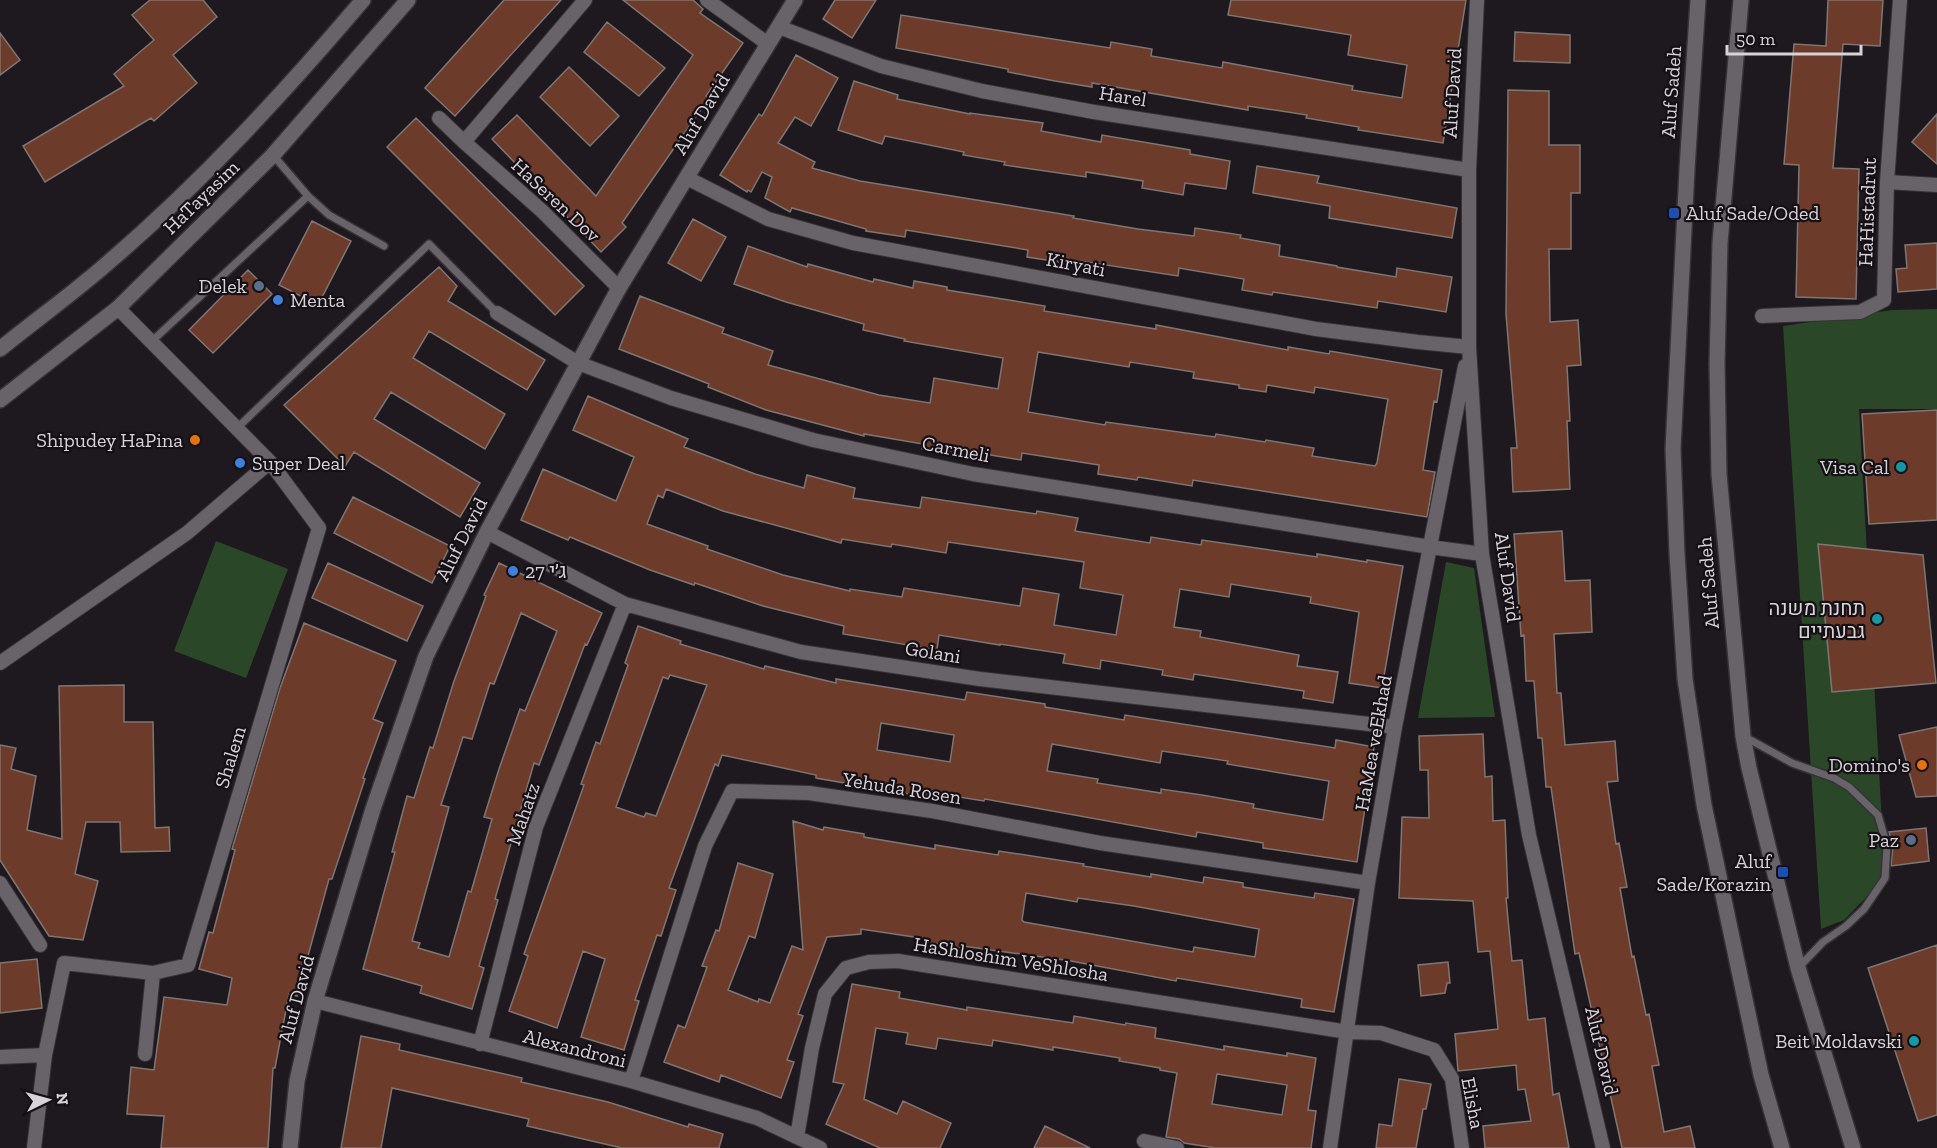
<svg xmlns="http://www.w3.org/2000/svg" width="1937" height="1148" font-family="'Zilla Slab',Heebo,serif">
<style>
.green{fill:#2a4727}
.building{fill:#6d3b2a;stroke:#7e7673;stroke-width:1.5;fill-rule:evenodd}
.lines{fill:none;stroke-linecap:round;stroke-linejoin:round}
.lane-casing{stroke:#353336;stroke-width:10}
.street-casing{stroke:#353336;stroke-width:16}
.secondary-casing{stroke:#353336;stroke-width:18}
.lane{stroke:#686369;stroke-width:7}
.street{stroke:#686369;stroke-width:14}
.secondary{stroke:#686369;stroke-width:15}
.transit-dot{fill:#1a4fb4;stroke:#141015;stroke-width:2}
.service-dot{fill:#5c6f8a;stroke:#141015;stroke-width:2}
.shop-dot{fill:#3f7fe0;stroke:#141015;stroke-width:2}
.food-dot{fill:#e8710a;stroke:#141015;stroke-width:2}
.culture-dot{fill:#0f9aa8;stroke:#141015;stroke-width:2}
.labels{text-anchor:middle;stroke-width:4.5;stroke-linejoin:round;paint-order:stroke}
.street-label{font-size:20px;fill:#d7d4d8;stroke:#141015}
.poi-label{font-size:20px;fill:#d7d4d8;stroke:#141015;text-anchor:end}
</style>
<rect width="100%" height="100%" fill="#1d191e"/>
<!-- green -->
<path class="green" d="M 1937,309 L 1937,409 L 1859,409 L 1885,878 L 1844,920 L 1821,929 L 1783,326 L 1892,310 Z
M 216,541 L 288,569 L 246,678 L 174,651 Z
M 1446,562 L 1474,568 L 1495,717 L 1418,718 Z"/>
<!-- building -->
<path class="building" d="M 150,0 L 203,0 L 217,17 L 173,55 L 197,83 L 154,121 L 151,118 L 45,182 L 23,146 L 124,86 L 114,74 L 154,40 L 132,15 Z
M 504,0 L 561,0 L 455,116 L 425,88 Z
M 623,0 L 693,0 L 703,9 L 700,13 L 743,43 L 706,96 L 709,98 L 622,223 L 626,227 L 601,252 L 492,139 L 517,115 L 596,196 L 693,55 Z
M 835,0 L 876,0 L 852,38 L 823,19 Z
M 1231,0 L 1466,0 L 1443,143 L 1358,130 L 1359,127 L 1306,118 L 1307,115 L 1248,106 L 1248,110 L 1092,83 L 1092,87 L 1055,81 L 1008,72 L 1008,69 L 896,48 L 901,15 L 1110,48 L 1111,42 L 1152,49 L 1151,56 L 1222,68 L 1223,62 L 1255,68 L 1353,86 L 1352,90 L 1402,98 L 1407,65 L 1348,55 L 1351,35 L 1228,15 Z
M 1828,0 L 1883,0 L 1880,46 L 1843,44 L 1833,168 L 1859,169 L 1856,299 L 1796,297 L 1799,165 L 1784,164 L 1794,44 L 1826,46 Z
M 607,22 L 665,68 L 639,96 L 584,52 Z
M 1515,32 L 1570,35 L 1570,63 L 1514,61 Z
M 0,33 L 20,60 L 0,75 Z
M 796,55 L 838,78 L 811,126 L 795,117 L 778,143 L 815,162 L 812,168 L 860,181 L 1074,216 L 1073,218 L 1138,229 L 1194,236 L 1195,228 L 1241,235 L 1240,238 L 1280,245 L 1279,256 L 1337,266 L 1337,267 L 1396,277 L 1397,268 L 1452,277 L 1446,312 L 1378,301 L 1377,308 L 1273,292 L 1272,295 L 1242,290 L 1244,279 L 1179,268 L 1178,276 L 1067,259 L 1066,263 L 1027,257 L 1028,250 L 906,230 L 905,237 L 866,231 L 866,229 L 792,208 L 790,212 L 765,198 L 772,177 L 762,172 L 751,192 L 748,190 L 747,192 L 720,175 L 759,114 L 762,116 Z
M 569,67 L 619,116 L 590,146 L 540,97 Z
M 854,81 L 898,95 L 897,99 L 970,114 L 970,113 L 1043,123 L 1041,131 L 1101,142 L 1102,135 L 1190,150 L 1190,154 L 1230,161 L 1226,189 L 1185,183 L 1183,195 L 1142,188 L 1143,181 L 1086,172 L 1086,177 L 1004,165 L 1005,162 L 963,155 L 964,152 L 885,136 L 882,144 L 838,130 Z
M 1508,90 L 1549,91 L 1549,145 L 1580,145 L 1580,193 L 1571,193 L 1571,249 L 1549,249 L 1550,322 L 1578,320 L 1581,365 L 1567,366 L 1570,421 L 1567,421 L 1570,489 L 1513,492 L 1511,448 L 1517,448 L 1506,314 Z
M 1937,114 L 1937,164 L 1912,142 Z
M 416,118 L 584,286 L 555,315 L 387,147 Z
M 1257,166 L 1319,176 L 1317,183 L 1457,208 L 1452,238 L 1329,218 L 1330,206 L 1253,193 Z
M 693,219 L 726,237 L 701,281 L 668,263 Z
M 312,221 L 351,241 L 318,305 L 279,285 Z
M 1937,243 L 1937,289 L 1898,292 L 1896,269 L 1907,268 L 1905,245 Z
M 748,246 L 807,267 L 808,264 L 873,282 L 874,279 L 913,288 L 914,281 L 947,287 L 947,290 L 1045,306 L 1044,311 L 1156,329 L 1156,325 L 1288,350 L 1288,347 L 1329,354 L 1330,351 L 1442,370 L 1437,402 L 1434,401 L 1423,470 L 1435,472 L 1427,517 L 1193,480 L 1192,486 L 1138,477 L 1137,480 L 1098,474 L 1099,465 L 1022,453 L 1021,460 L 966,451 L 965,456 L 922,449 L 923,444 L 864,434 L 864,436 L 766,410 L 708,387 L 709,384 L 619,349 L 640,296 L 724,328 L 722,333 L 773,351 L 768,365 L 879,395 L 930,403 L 934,378 L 998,389 L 1003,358 L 904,341 L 905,339 L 863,330 L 864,324 L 786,302 L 734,284 ZM 1038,352 L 1129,367 L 1130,362 L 1194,372 L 1193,378 L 1239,385 L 1239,388 L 1266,392 L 1267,385 L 1314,393 L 1315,387 L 1388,399 L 1377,463 L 1375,466 L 1312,456 L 1314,448 L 1266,440 L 1265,442 L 1216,434 L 1215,437 L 1106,422 L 1105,425 L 1028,412 Z
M 439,267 L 457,286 L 448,301 L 545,360 L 527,390 L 429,331 L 413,358 L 505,414 L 485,449 L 391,392 L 374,419 L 480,483 L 460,517 L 354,452 L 345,466 L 284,405 Z
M 248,270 L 272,294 L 213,353 L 189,330 Z
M 588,396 L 688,439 L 684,447 L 755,474 L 804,488 L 807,475 L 855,488 L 853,498 L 920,508 L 922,497 L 1036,514 L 1037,511 L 1078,518 L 1075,531 L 1150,543 L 1151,537 L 1201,545 L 1202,540 L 1317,557 L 1317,554 L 1367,562 L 1367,560 L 1403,566 L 1382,688 L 1349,683 L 1359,612 L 1310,603 L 1311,597 L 1231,584 L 1229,597 L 1180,589 L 1174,627 L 1201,631 L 1200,637 L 1299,655 L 1297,666 L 1338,672 L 1333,703 L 1303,698 L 1304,691 L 1194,674 L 1193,680 L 1162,675 L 1163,670 L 1101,660 L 1100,669 L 1063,663 L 1065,654 L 1000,644 L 1000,645 L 939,635 L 937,650 L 843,634 L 844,626 L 763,606 L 695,583 L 694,585 L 650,570 L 570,537 L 568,540 L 521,520 L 543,469 L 616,501 L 634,457 L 573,430 ZM 666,489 L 723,511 L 841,543 L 842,539 L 891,547 L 892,544 L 946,553 L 948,542 L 1084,562 L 1080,588 L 1123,595 L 1116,635 L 1054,625 L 1059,594 L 1023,588 L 1020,606 L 904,588 L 902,597 L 850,589 L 850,591 L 783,575 L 707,549 L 708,546 L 647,524 L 658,495 L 663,498 Z
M 1937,410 L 1937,520 L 1869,524 L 1862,414 Z
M 353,497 L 450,546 L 432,583 L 334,533 Z
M 1562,531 L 1565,581 L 1590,580 L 1592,632 L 1554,634 L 1557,693 L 1561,693 L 1565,745 L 1615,741 L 1618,781 L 1607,782 L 1616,844 L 1619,843 L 1627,887 L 1620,888 L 1632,957 L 1634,956 L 1646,1015 L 1649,1014 L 1659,1065 L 1652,1066 L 1664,1132 L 1690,1126 L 1695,1148 L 1622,1148 L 1579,953 L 1575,954 L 1551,787 L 1546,787 L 1542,738 L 1538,738 L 1534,681 L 1526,681 L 1524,635 L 1521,636 L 1514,534 Z
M 1818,544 L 1923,555 L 1936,683 L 1832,692 Z
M 328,563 L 423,606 L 407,641 L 312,598 Z
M 499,563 L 602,613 L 587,645 L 585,644 L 539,765 L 534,763 L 495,899 L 498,900 L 479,966 L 484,968 L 472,1009 L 420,993 L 422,986 L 363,969 L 395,852 L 392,852 L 407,796 L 414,798 L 430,747 L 433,748 L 454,681 L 486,596 L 484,595 ZM 521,613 L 557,631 L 525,711 L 520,709 L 499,769 L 484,817 L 492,819 L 471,892 L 468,891 L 449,957 L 418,948 L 420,943 L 412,941 L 449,807 L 441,805 L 463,737 L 472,739 L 490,683 L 494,684 Z
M 304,623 L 396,661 L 373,719 L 383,723 L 363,778 L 365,779 L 332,879 L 329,879 L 297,996 L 289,994 L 275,1068 L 273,1068 L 268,1148 L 161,1148 L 164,1116 L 127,1114 L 131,1067 L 154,1070 L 164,997 L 227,1005 L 232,978 L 199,969 L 209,932 L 213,933 L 235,850 L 232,849 L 280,688 Z
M 638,626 L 681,641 L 680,644 L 764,669 L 765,666 L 836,683 L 836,679 L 965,700 L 967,692 L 1045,704 L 1045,707 L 1124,720 L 1125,715 L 1335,748 L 1336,740 L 1374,747 L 1357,862 L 1263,848 L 1263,843 L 1197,832 L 1196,837 L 985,799 L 984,801 L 934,793 L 933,798 L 891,791 L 816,778 L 816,775 L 722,755 L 718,766 L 715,764 L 669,888 L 676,890 L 661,936 L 657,935 L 635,1000 L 639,1001 L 624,1050 L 581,1037 L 605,959 L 583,951 L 557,1028 L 509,1011 L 528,956 L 524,954 L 584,785 L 581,784 L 596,742 L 600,744 L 628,665 L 625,663 ZM 670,675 L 707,685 L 656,816 L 646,813 L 644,817 L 616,807 L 663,677 L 668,679 ZM 881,723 L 954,735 L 950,762 L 877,750 ZM 1052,744 L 1160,763 L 1162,751 L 1228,761 L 1227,764 L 1329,781 L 1323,820 L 1253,808 L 1254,804 L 1202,795 L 1161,789 L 1161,793 L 1097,783 L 1098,779 L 1047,771 Z
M 124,685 L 124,722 L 153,722 L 155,828 L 169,827 L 170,851 L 121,852 L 120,822 L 86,822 L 75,874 L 98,881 L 83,940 L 49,936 L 0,860 L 0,745 L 16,748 L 11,769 L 36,776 L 27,830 L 62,839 L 59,686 Z
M 1937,727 L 1937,796 L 1916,797 L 1899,735 Z
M 1483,734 L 1485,777 L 1492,776 L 1493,821 L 1505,820 L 1508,898 L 1506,898 L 1512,961 L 1522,960 L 1528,1020 L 1545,1018 L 1553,1095 L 1559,1093 L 1569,1148 L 1485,1148 L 1483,1126 L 1531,1121 L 1525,1089 L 1518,1090 L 1516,1065 L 1458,1071 L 1455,1034 L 1498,1029 L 1490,951 L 1478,952 L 1473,901 L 1399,898 L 1402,817 L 1429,818 L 1428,770 L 1420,770 L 1419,736 Z
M 793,821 L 823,830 L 824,827 L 864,834 L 864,837 L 935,849 L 935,845 L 998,855 L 999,851 L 1084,864 L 1083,866 L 1151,877 L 1151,874 L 1203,883 L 1204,877 L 1243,883 L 1243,887 L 1314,898 L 1315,893 L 1354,899 L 1334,1012 L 1301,1007 L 1302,999 L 1177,978 L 1176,981 L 1071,961 L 963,946 L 962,948 L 927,942 L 927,939 L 861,929 L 861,934 L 827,937 L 798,1014 L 803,1016 L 787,1060 L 794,1062 L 781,1098 L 721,1075 L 719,1082 L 664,1062 L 678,1025 L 685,1028 L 707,967 L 702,966 L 716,930 L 719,931 L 738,863 L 773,874 L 755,938 L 749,936 L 728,990 L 758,1002 L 759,999 L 770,1003 L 792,946 L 803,950 ZM 1026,893 L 1077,902 L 1078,898 L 1134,906 L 1259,929 L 1255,957 L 1194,947 L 1193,952 L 1024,922 L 1022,920 Z
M 1926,828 L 1929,861 L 1891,866 L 1893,846 L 1889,832 Z
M 1937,945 L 1937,1115 L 1918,1121 L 1868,968 Z
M 37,959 L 42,1008 L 0,1013 L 0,963 Z
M 1448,962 L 1450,983 L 1447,983 L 1445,993 L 1421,996 L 1418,965 Z
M 852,984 L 900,992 L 899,998 L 967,1010 L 967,1007 L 1073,1023 L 1074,1016 L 1125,1025 L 1126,1023 L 1156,1028 L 1155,1038 L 1224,1050 L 1224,1046 L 1287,1056 L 1287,1053 L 1316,1058 L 1308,1110 L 1316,1111 L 1311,1148 L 1216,1148 L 1184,1143 L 1179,1139 L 1166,1137 L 1177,1073 L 1160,1070 L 1160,1068 L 1119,1061 L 1120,1058 L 1053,1047 L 1053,1050 L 993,1040 L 992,1046 L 938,1038 L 936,1049 L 906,1044 L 908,1033 L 876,1028 L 864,1099 L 897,1114 L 903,1101 L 951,1123 L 940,1148 L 880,1148 L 826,1124 L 844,1084 L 833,1082 ZM 1217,1074 L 1287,1085 L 1282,1115 L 1212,1104 Z
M 361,1036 L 400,1044 L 399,1050 L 522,1078 L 521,1082 L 608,1102 L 688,1127 L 689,1124 L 723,1134 L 719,1148 L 622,1148 L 527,1126 L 529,1119 L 392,1088 L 381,1148 L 341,1148 Z
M 1399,1079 L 1431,1084 L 1426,1109 L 1423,1109 L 1416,1148 L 1376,1148 L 1379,1124 L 1392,1126 Z
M 1045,1126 L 1090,1148 L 1034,1148 Z"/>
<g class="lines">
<defs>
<path id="lane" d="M 273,155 L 308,196 L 329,215 L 384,246
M 151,342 L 308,196
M 236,429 L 429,244 L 497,313
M 1745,737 L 1792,763 L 1834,778 L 1849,787 L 1878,815 L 1887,846 L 1885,878 L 1864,909 L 1846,926 L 1823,942 L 1798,968"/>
<path id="street" d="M 585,0 L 464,142 L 542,211 L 619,288
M 707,0 L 768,44
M 1477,0 L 1469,170 L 1469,347 L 1482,554 L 1529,835 L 1603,1148
M 779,27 L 881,66 L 982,91 L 1094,112 L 1469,170
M 439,118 L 464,142
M 687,178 L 768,219 L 853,243 L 1316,329 L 1418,342 L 1469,347
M 1887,182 L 1937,185
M 118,308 L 270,462 L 319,528 L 188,965 L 153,973 L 145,1054
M 497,313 L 578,363 L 671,398 L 813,440 L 973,474 L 1430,547 L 1482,554
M 1762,316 L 1860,312 L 1884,300 L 1887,182 L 1900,0
M 487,532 L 625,604 L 801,652 L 980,679 L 1395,727
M 0,663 L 187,533 L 270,462
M 0,883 L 40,945
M 315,1001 L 631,1081 L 757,1118 L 820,1148
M 480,1044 L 536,827 L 625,604
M 0,1057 L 45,1055
M 631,1081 L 705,846 L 732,791 L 809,793 L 932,811 L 1100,843 L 1368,883
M 797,1137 L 812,1048 L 825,994 L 846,968 L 869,962 L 898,961 L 1348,1032 L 1381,1033 L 1434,1050 L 1452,1079 L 1462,1148
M 1144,1141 L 1177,1148
M 34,1148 L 45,1055 L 64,963 L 153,973
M 1330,1148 L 1368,883 L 1395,727 L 1465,366"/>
<path id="secondary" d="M 1698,0 L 1687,169 L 1673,449 L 1677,554 L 1685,679 L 1704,805 L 1761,1075 L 1782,1148
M 1741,0 L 1720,243 L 1717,364 L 1719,474 L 1743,736 L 1749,768 L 1798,968 L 1853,1148
M 0,349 C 37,319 75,292 110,261 C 202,182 284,93 363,0
M 0,400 L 118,308 L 273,155 L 408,0
M 290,1148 L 297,1081 L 315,1001 L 373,809 L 426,656 L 487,532 L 619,288 L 795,0"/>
</defs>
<!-- lane casing -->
<use href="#lane" class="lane-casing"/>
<!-- street casing -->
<use href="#street" class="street-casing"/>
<!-- secondary casing -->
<use href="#secondary" class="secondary-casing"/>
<!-- lane -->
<use href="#lane" class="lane"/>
<!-- street -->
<use href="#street" class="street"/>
<!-- secondary -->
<use href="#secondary" class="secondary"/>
</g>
<!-- markers -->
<g class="transit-dot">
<rect x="1668" y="207" width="12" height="12" rx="3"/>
<rect x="1777" y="866" width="12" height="12" rx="3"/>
</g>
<g class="service-dot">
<circle cx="259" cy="286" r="6"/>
<circle cx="1911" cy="840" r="6"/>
</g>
<g class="shop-dot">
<circle cx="278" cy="300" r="6"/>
<circle cx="240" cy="463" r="6"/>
<circle cx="513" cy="571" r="6"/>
</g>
<g class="food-dot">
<circle cx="195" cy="440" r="6"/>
<circle cx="1922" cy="765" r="6"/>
</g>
<g class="culture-dot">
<circle cx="1901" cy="467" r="6"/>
<circle cx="1877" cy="619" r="6"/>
<circle cx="1914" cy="1041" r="6"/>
</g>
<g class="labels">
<!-- street labels -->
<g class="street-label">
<text transform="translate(1671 92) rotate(-86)" y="7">Aluf Sadeh</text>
<text transform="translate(1452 93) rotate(-87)" y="7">Aluf David</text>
<text transform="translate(1123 96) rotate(9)" y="7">Harel</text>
<text transform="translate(701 114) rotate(-59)" y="7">Aluf David</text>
<text transform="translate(201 197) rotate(-44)" y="7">HaTayasim</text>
<text transform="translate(556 200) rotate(43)" y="7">HaSeren Dov</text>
<text transform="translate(1867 212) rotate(-88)" y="7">HaHistadrut</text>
<text transform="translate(1076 264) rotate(11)" y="7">Kiryati</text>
<text transform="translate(956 449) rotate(11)" y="7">Carmeli</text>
<text transform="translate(461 539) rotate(-63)" y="7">Aluf David</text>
<text transform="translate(1508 577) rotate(82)" y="7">Aluf David</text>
<text transform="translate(1708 583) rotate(-95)" y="7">Aluf Sadeh</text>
<text transform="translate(933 652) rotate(9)" y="7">Golani</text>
<text transform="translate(1373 743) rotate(-80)" y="7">HaMea veEkhad</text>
<text transform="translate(230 757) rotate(-73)" y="7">Shalem</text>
<text transform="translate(902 788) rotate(9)" y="7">Yehuda Rosen</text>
<text transform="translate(523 814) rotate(-71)" y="7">Mahatz</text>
<text transform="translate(1011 959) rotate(9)" y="7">HaShloshim VeShlosha</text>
<text transform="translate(296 999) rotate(-75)" y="7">Aluf David</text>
<text transform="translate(575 1048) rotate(14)" y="7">Alexandroni</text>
<text transform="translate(1602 1051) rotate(77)" y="7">Aluf David</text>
<text transform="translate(1473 1103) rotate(79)" y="7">Elisha</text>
</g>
<!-- poi labels -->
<g class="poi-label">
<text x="1686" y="220" text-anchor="start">Aluf Sade/Oded</text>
<text x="247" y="293">Delek</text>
<text x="290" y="307" text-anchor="start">Menta</text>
<text x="183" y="447">Shipudey HaPina</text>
<text x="252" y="470" text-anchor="start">Super Deal</text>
<text x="1889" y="474">Visa Cal</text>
<text x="525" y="578" text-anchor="start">ג׳י 27</text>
<text x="1865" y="615">תחנת משנה<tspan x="1865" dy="23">גבעתיים</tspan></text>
<text x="1910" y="772">Domino's</text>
<text x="1899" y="847">Paz</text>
<text x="1771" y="868">Aluf<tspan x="1771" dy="23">Sade/Korazin</tspan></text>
<text x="1902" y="1048">Beit Moldavski</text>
</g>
</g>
<!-- north arrow -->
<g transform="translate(48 1100) rotate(85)" stroke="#141015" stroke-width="4.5" paint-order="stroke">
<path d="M0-4.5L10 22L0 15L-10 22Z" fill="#d7d4d8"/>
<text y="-9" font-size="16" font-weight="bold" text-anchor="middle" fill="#d7d4d8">N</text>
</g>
<!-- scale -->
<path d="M1727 45v9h134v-9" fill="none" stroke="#d7d4d8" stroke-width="3"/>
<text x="1736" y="45" font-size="18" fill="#d7d4d8" stroke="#141015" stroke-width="4.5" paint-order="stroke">50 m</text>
</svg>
